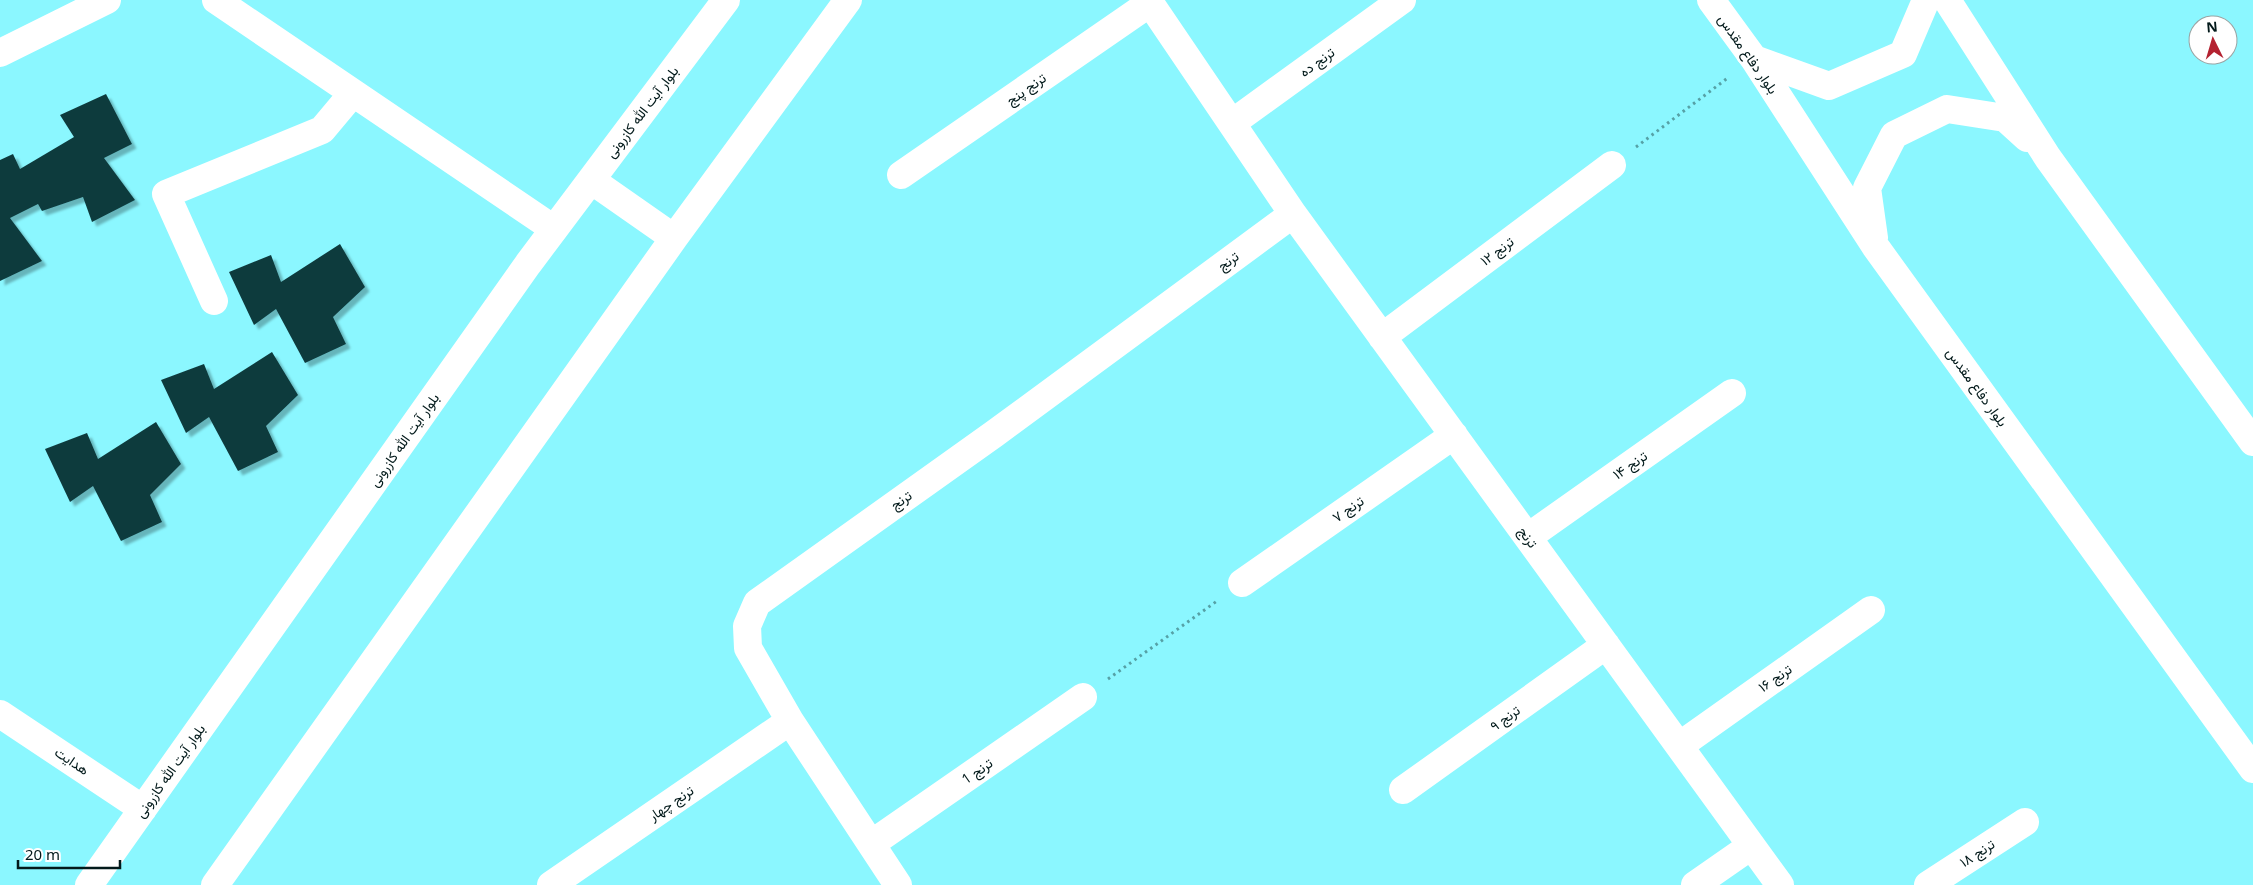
<svg xmlns="http://www.w3.org/2000/svg" width="2253" height="885" font-family="'Noto Sans',Vazirmatn,sans-serif">
<style>
.building{fill:#0e3b3e;filter:url(#shadow)}
.lines{fill:none;stroke-linecap:round;stroke-linejoin:round}
.path{stroke:#56a1a6;stroke-width:3;stroke-dasharray:2.5 4;stroke-linecap:butt}
.minor{stroke:#fff;stroke-width:28}
.tertiary{stroke:#fff;stroke-width:28}
.secondary{stroke:#fff;stroke-width:28}
.labels{text-anchor:middle;stroke-width:5;stroke-linejoin:round;paint-order:stroke}
.street-label{font-size:14px;fill:#02191a;stroke:#fff}
</style>
<defs>
<filter id="shadow"><feDropShadow dx="4.5" dy="4.5" stdDeviation="1" flood-color="#0004"/></filter>
</defs>
<rect width="100%" height="100%" fill="#8bf7ff"/>
<!-- building -->
<path class="building" d="M 106,94 L 132,144 L 104,158 L 135,200 L 92,222 L 83,197 L 42,211 L 38,204 L 10,218 L 42,261 L 0,281 L 0,160 L 13,154 L 20,169 L 74,137 L 60,115 Z
M 340,244 L 365,287 L 333,317 L 346,344 L 305,363 L 276,309 L 254,325 L 229,272 L 271,255 L 281,282 Z
M 272,352 L 298,395 L 266,426 L 278,452 L 238,471 L 209,417 L 186,433 L 161,380 L 204,364 L 214,389 Z
M 156,422 L 181,464 L 150,495 L 162,522 L 121,541 L 93,486 L 70,502 L 45,449 L 87,433 L 98,459 Z"/>
<g class="lines">
<!-- path -->
<path class="path" d="M 1636,147 L 1729,77
M 1108,679 L 1217,601"/>
<!-- minor -->
<path class="minor" d="M 216,0 L 554,229
M 1148,0 L 1293,214
M 0,53 L 107,0
M 1232,123 L 1402,0
M 901,175 L 1150,3
M 214,301 L 166,194 L 322,130 L 353,93
M 1382,337 L 1612,165
M 1528,537 L 1732,393
M 1242,583 L 1454,435
M 1679,746 L 1871,610
M 1403,790 L 1606,645
M 871,844 L 1083,697
M 551,885 L 790,721
M 898,885 L 790,721 L 748,648 L 747,626 L 757,603 L 994,434 L 1293,214 L 1780,885
M 1695,885 L 1751,846
M 1928,885 L 2025,822"/>
<!-- tertiary -->
<path class="tertiary" d="M 591,180 L 674,238
M 0,714 L 143,809
M 89,885 L 528,264 L 726,0
M 215,885 L 674,238 L 848,0"/>
<!-- secondary -->
<path class="secondary" d="M 1711,0 L 1754,59 L 1875,246 L 2253,769
M 1947,0 L 2048,158 L 2253,442
M 1754,59 L 1829,86 L 1903,54 L 1926,0
M 1874,238 L 1867,188 L 1894,135 L 1947,109 L 2005,118 L 2027,138"/>
</g>
<g class="labels">
<!-- street labels -->
<g class="street-label">
<text transform="translate(1748 54) rotate(55)" y="5">بلوار دفاع مقدس</text>
<text transform="translate(1317 62) rotate(-36)" y="5">ترنج ده</text>
<text transform="translate(1026 89) rotate(-35)" y="5">ترنج پنج</text>
<text transform="translate(642 112) rotate(-53)" y="5">بلوار آیت الله کازرونی</text>
<text transform="translate(1497 251) rotate(-37)" y="5">ترنج ۱۲</text>
<text transform="translate(1228 261) rotate(-36)" y="5">ترنج</text>
<text transform="translate(1977 387) rotate(54)" y="5">بلوار دفاع مقدس</text>
<text transform="translate(404 440) rotate(-55)" y="5">بلوار آیت الله کازرونی</text>
<text transform="translate(1630 465) rotate(-35)" y="5">ترنج ۱۴</text>
<text transform="translate(901 500) rotate(-35)" y="5">ترنج</text>
<text transform="translate(1348 509) rotate(-35)" y="5">ترنج ۷</text>
<text transform="translate(1528 537) rotate(54)" y="5">ترنج</text>
<text transform="translate(1775 678) rotate(-35)" y="5">ترنج ۱۶</text>
<text transform="translate(1505 718) rotate(-36)" y="5">ترنج ۹</text>
<text transform="translate(72 761) rotate(34)" y="5">هدایت</text>
<text transform="translate(170 771) rotate(-55)" y="5">بلوار آیت الله کازرونی</text>
<text transform="translate(977 771) rotate(-35)" y="5">ترنج 1</text>
<text transform="translate(671 803) rotate(-34)" y="5">ترنج چهار</text>
<text transform="translate(1977 853) rotate(-33)" y="5">ترنج ۱۸</text>
</g>
</g>
<!-- north arrow -->
<g transform="translate(2213 40) rotate(355)"><circle r="24" fill="#ffffff" stroke="#9aa3a3"/>
<path d="M0-4L9 19L0 12L-9 19Z" fill="#b42231"/>
<text y="-8" font-size="14" font-weight="bold" text-anchor="middle" fill="#02191a">N</text>
</g>
<!-- scale -->
<path d="M18 860v8h102v-8" fill="none" stroke="#02191a" stroke-width="2.5"/>
<text x="25" y="860" font-size="15" fill="#02191a" stroke="#ffffff" stroke-width="4" paint-order="stroke">20 m</text>
</svg>
